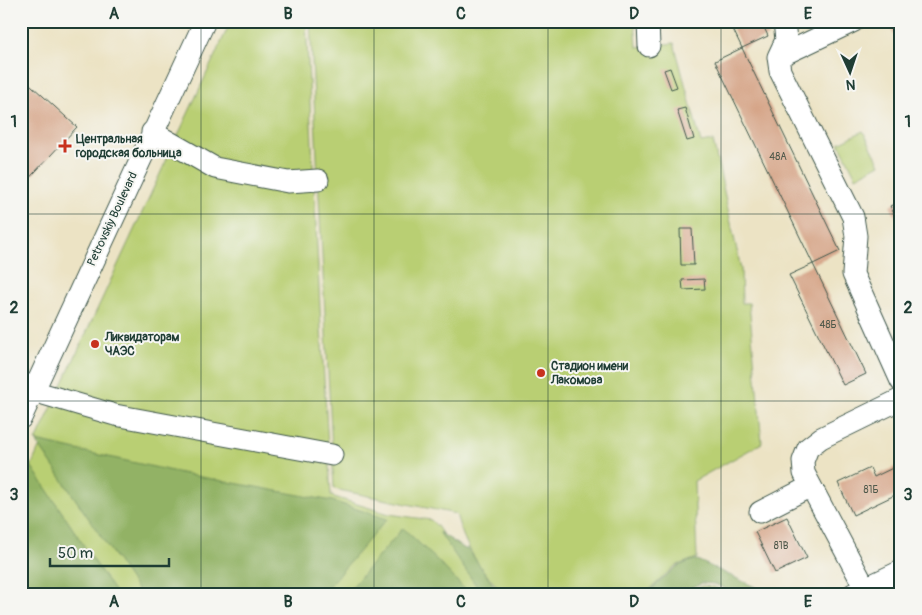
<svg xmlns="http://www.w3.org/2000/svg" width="922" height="615" font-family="Pangolin,sans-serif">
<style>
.green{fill:#b9cf73;stroke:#6c8654}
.forest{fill:#92b265;stroke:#58784c}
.building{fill:#d6a588}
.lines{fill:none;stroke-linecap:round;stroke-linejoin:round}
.minor-casing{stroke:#3e564a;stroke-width:23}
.minor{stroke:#fff;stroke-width:21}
.grid{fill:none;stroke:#1f3d34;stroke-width:1;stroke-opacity:0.55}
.poi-dot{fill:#c8321e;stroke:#f6f6f2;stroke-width:2}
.labels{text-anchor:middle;stroke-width:4;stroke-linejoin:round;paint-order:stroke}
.number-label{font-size:10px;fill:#4d5749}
.poi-label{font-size:12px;font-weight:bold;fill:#1f3d34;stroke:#f6f6f2;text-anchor:start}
.street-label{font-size:12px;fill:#1f3d34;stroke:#f6f6f2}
.neatline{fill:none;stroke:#1f3d34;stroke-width:2}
.grid-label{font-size:16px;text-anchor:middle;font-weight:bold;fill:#1f3d34}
</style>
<rect width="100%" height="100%" fill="#f6f6f2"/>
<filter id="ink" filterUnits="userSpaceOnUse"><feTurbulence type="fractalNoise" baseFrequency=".02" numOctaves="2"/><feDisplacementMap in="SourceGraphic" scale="10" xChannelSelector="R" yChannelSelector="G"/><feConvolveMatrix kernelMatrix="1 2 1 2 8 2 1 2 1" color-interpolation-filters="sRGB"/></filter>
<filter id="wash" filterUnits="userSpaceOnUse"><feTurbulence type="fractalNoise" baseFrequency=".0096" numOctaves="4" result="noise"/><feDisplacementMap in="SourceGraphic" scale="20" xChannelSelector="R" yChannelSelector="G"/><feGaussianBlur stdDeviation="1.12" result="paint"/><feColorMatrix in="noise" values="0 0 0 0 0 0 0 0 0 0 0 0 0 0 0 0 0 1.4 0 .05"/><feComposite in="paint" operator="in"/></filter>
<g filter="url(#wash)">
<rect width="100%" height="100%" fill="#ece3c4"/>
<!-- green -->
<path class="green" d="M 231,21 L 306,21 L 321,328 L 331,496 L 389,514 L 431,520 L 437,526 L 484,594 L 21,594 L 21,490 L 41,443 L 36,441 Z
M 310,21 L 635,21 L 637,47 L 674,43 L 701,143 L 713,141 L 741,269 L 742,303 L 749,303 L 762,443 L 694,481 L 697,558 L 675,566 L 645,594 L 506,594 C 480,572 465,547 456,514 L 334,489 Z
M 863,131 L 880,164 L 856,177 L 839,143 Z
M 703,586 L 714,587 L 728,594 L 683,594 Z"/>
<!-- forest -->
<path class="forest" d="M 36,441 L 190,475 L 332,501 L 387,519 L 322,594 L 140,594 Z
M 28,461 L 116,594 L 21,594 L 21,478 Z
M 403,528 L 439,562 L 469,594 L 346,594 Z
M 439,532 L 465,549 L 468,549 L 492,583 L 504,594 L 482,594 Z
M 693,560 L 697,560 L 770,594 L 736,594 L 715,584 L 702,583 L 678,594 L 646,594 L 676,567 Z"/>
<g id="blocks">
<!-- building -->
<path class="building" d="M 729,21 L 761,21 L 768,36 L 742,48 Z
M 896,21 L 901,21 L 901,51 L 889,24 Z
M 742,48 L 840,251 L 813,264 L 866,374 L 843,385 L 789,275 L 813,264 L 715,61 Z
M 670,68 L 677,87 L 671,89 L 664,70 Z
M 21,76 L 77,127 L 21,187 L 21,143 L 23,141 L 21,140 L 21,129 L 26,124 L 21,120 Z
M 685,108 L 694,139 L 687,141 L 677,110 Z
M 901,201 L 901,227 L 890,206 Z
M 680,229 L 692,229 L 694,265 L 681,265 Z
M 704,279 L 705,289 L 683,290 L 682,280 Z
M 901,464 L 901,507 L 895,495 L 853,515 L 838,483 L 870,468 L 874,477 Z
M 787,517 L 807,558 L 775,573 L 755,532 Z"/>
</g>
</g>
<g filter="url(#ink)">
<use href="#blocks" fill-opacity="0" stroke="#3e564a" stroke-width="1"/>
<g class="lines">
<defs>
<path id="minor" d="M 648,21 L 649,46
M 784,21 L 786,40 L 778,57 L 780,71 L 853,217 L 856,236 L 853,274 L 901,381
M 778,57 L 854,21
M 152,132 L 215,168 L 288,182 L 318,180
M 23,383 L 33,391 L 115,415 L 332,455
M 21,418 L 205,21
M 760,512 L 811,486
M 865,588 L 804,473 L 803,461 L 808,448 L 821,438 L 901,399
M 853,594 L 901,571"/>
</defs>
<!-- minor casing -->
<use href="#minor" class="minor-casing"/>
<!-- minor -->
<use href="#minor" class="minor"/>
</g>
</g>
<!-- grid -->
<path class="grid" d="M 201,21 L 201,594M 374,21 L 374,594M 548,21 L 548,594M 721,21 L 721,594M 21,214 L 901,214M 21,401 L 901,401"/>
<!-- markers -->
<g class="poi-dot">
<path d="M62.5 138.5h5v5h5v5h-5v5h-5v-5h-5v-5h5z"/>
<circle cx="95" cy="344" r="5"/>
<circle cx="541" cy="373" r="5"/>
</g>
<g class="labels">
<!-- number labels -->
<g class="number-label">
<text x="778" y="160">48А</text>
<text x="828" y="328">48Б</text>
<text x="871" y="493">81Б</text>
<text x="781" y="549">81В</text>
</g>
<!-- poi labels -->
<g class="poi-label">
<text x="76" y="143">Центральная<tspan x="76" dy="14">городская больница</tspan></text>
<text x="105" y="341">Ликвидаторам<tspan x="105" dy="14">ЧАЭС</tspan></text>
<text x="551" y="370">Стадион имени<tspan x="551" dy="14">Лакомова</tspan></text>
</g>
<!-- street labels -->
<g class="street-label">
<text transform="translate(112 219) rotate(-65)" y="4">Petrovskiy Boulevard</text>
</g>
</g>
<!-- margin -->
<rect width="922" height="615" fill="none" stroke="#f6f6f2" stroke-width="55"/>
<!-- north arrow -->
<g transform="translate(850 72) rotate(177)" stroke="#f6f6f2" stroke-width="4" paint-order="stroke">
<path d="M0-4L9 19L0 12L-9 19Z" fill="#1f3d34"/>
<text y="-8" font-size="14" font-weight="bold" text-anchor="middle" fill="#1f3d34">N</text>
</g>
<!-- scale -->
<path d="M50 558v8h119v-8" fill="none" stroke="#1f3d34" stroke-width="2.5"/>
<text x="58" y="558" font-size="15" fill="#1f3d34" stroke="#f6f6f2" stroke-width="4" paint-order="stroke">50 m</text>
<rect x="28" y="28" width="866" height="560" class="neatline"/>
<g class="grid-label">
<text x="114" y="19">A</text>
<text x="288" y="19">B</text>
<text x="461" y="19">C</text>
<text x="634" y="19">D</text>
<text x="808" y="19">E</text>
<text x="14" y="127">1</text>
<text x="908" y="127">1</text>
<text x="14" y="313">2</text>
<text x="908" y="313">2</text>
<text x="14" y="500">3</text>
<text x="908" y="500">3</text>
<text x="114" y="607">A</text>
<text x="288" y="607">B</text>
<text x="461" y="607">C</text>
<text x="634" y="607">D</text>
<text x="808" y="607">E</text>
</g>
</svg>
